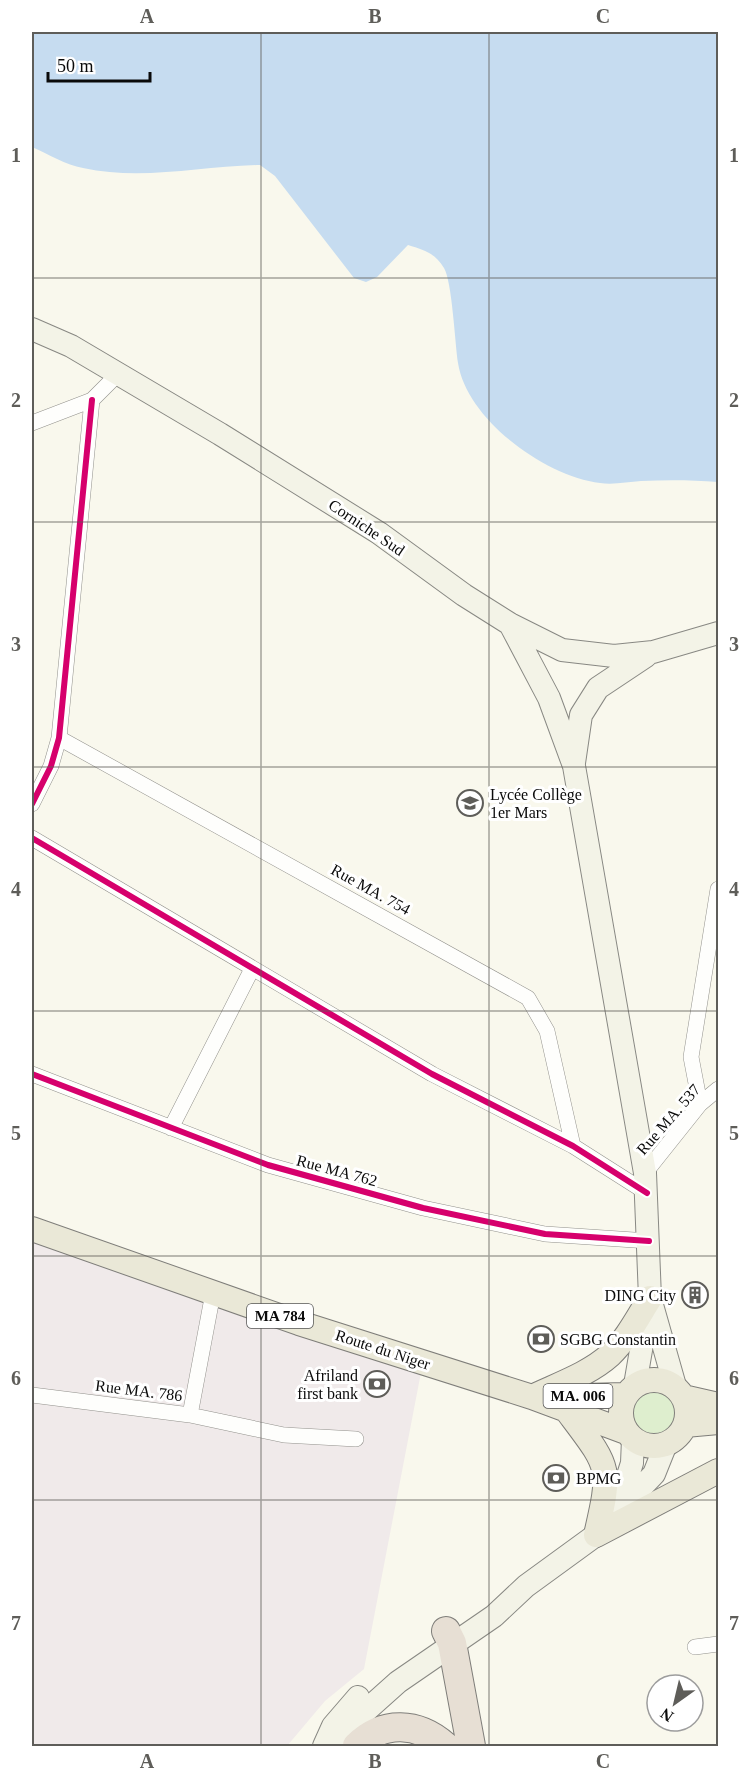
<svg xmlns="http://www.w3.org/2000/svg" width="750" height="1778" font-family="Georgia,serif">
<style>
.industrial{fill:#f0eaea}
.green{fill:#deeece}
.water{fill:#c6dcf0}
.lines{fill:none;stroke-linecap:round;stroke-linejoin:round}
.street-casing{stroke:#92918c;stroke-width:16}
.secondary-casing{stroke:#888883;stroke-width:24}
.primary-casing{stroke:#7f7e7a;stroke-width:26}
.highway-casing{stroke:#7f7e7a;stroke-width:30}
.street{stroke:#fefefc;stroke-width:15}
.secondary{stroke:#f3f3e7;stroke-width:22}
.primary{stroke:#eae8d7;stroke-width:24}
.highway{stroke:#e7dfd4;stroke-width:28}
.cycleway-casing{stroke:#fff;stroke-width:10}
.cycleway{stroke:#d6006c;stroke-width:6}
.grid{fill:none;stroke:#5e5d59;stroke-width:1.5;stroke-opacity:0.55}
.labels{text-anchor:middle;stroke-width:6;stroke-linejoin:round;paint-order:stroke}
.shield{fill:#fff;stroke:#545454;stroke-width:1.5}
.shield-label{font-size:15px;font-weight:bold;fill:#0a0a0a}
.street-label{font-size:16px;fill:#0a0a0a;stroke:#fff}
.poi-label{font-size:16px;fill:#0a0a0a;stroke:#fff;text-anchor:start}
.neatline{fill:none;stroke:#5e5d59;stroke-width:2}
.grid-label{font-size:20px;text-anchor:middle;font-weight:bold;fill:#5e5d59}
</style>
<rect width="100%" height="100%" fill="#f9f8ed"/>
<!-- industrial -->
<path class="industrial" d="M 32,1229 L 423,1362 L 364,1669 L 325,1701 L 287,1746 L 32,1746 Z"/>
<!-- green -->
<path class="green" d="M623 1412a30 30 0 1 1 60 0a30 30 0 1 1-60 0Z"/>
<!-- water -->
<path class="water" d="M 32,32 L 718,32 L 718,482 C 692,480 667,480 641,481 C 628,482 613,485 600,483 C 545,476 467,420 458,363 C 455,343 452,281 444,268 C 435,253 424,250 408,245 L 377,277 L 366,282 L 354,278 L 275,176 L 260,165 C 201,166 142,181 83,168 C 66,165 48,154 32,147 Z"/>
<g class="lines">
<defs>
<path id="street" d="M 32,423 L 92,400 L 119,373
M 59,738 L 528,998 L 547,1031 L 573,1146
M 32,804 L 51,766 L 59,738 L 92,400
M 32,838 L 432,1074 L 573,1146 L 647,1193
M 32,1074 L 268,1165 L 423,1208 L 545,1234 L 649,1241
M 700,1104 L 691,1057 L 718,889
M 171,1128 L 252,969
M 645,1173 L 700,1104 L 718,1089
M 32,1395 L 190,1415 L 213,1293
M 190,1415 L 284,1435 L 356,1439
M 695,1647 L 718,1644"/>
<path id="secondary" d="M 32,329 L 71,346 L 220,434 L 379,533 L 464,595 L 510,624 L 562,650 L 614,656 L 653,652 L 718,633
M 510,624 L 549,698 L 574,766 L 645,1173 L 650,1298 L 635,1385
M 574,763 L 581,715 L 598,688 L 646,656
M 652,1305 L 675,1386
M 617,1510 L 632,1463 L 633,1439
M 324,1746 L 333,1726 L 358,1697
M 341,1746 L 360,1716 L 398,1682 L 494,1616 L 526,1586 L 596,1535 L 654,1474 L 666,1444"/>
<path id="primary" d="M 32,1229 L 299,1323 L 532,1397 L 626,1432
M621 1413a33 33 0 1 1 66 0a33 33 0 1 1-66 0Z
M 532,1397 C 557,1385 589,1374 610,1355 C 627,1339 638,1317 650,1298
M 540,1397 L 625,1395
M 683,1397 L 718,1405
M 568,1412 C 610,1468 612,1466 596,1535
M 685,1425 L 718,1422
M 596,1535 L 718,1471"/>
<path id="highway" d="M 446,1631 L 452,1643 L 471,1746
M 357,1746 C 383,1720 418,1722 445,1746"/>
</defs>
<!-- street casing -->
<use href="#street" class="street-casing"/>
<!-- secondary casing -->
<use href="#secondary" class="secondary-casing"/>
<!-- primary casing -->
<use href="#primary" class="primary-casing"/>
<!-- highway casing -->
<use href="#highway" class="highway-casing"/>
<!-- street -->
<use href="#street" class="street"/>
<!-- secondary -->
<use href="#secondary" class="secondary"/>
<!-- primary -->
<use href="#primary" class="primary"/>
<!-- highway -->
<use href="#highway" class="highway"/>
<defs>
<path id="cycleway" d="M 32,804 L 51,766 L 59,738 L 92,400
M 32,838 L 432,1074 L 573,1146 L 647,1193
M 32,1074 L 268,1165 L 423,1208 L 545,1234 L 649,1241"/>
</defs>
<!-- cycleway casing -->
<use href="#cycleway" class="cycleway-casing"/>
<!-- cycleway -->
<use href="#cycleway" class="cycleway"/>
</g>
<!-- grid -->
<path class="grid" d="M 261,32 L 261,1746M 489,32 L 489,1746M 32,278 L 718,278M 32,522 L 718,522M 32,767 L 718,767M 32,1011 L 718,1011M 32,1256 L 718,1256M 32,1500 L 718,1500"/>
<!-- icons -->
<defs>
<symbol id="school-ring" viewBox="-11 -11 22 22"><circle r="9.5" fill="#fff" stroke="#5e5d59" stroke-width="1.5"/><path d="M0-5L7-2L0 1L-7-2ZM-4 1L0 2.5L4 1V4Q0 6-4 4Z" fill="#5e5d59"/></symbol>
<symbol id="building-ring" viewBox="-11 -11 22 22"><circle r="9.5" fill="#fff" stroke="#5e5d59" stroke-width="1.5"/><path d="M-4-6H4V6H1V3H-1V6H-4ZM-2.5-4.3h1.7v1.8h-1.7ZM.8-4.3h1.7v1.8H.8ZM-2.5-1h1.7V.8h-1.7ZM.8-1h1.7V.8H.8Z" fill="#5e5d59"/></symbol>
<symbol id="bank-ring" viewBox="-11 -11 22 22"><circle r="9.5" fill="#fff" stroke="#5e5d59" stroke-width="1.5"/><path d="M-6-4H6V4H-6ZM0-2.3a2.3 2.3 0 1 0 0 4.6a2.3 2.3 0 1 0 0-4.6Z" fill="#5e5d59"/></symbol>
</defs>
<g fill-rule="evenodd">
<use href="#school-ring" x="455" y="788" width="30" height="30"/>
<use href="#building-ring" x="680" y="1280" width="30" height="30"/>
<use href="#bank-ring" x="526" y="1324" width="30" height="30"/>
<use href="#bank-ring" x="362" y="1369" width="30" height="30"/>
<use href="#bank-ring" x="541" y="1463" width="30" height="30"/>
</g>
<g class="labels">
<!-- shield labels -->
<g class="shield">
<rect x="247" y="1304" width="66" height="24" rx="4.5"/>
<rect x="543.5" y="1384" width="69" height="24" rx="4.5"/>
</g>
<g class="shield-label">
<text x="280" y="1321">MA 784</text>
<text x="578" y="1401">MA. 006</text>
</g>
<!-- street labels -->
<g class="street-label">
<text transform="translate(367 527) rotate(34)" y="6">Corniche Sud</text>
<text transform="translate(371 889) rotate(29)" y="6">Rue MA. 754</text>
<text transform="translate(668 1119) rotate(-49)" y="6">Rue MA. 537</text>
<text transform="translate(337 1170) rotate(15)" y="6">Rue MA 762</text>
<text transform="translate(383 1349) rotate(18)" y="6">Route du Niger</text>
<text transform="translate(139 1390) rotate(7)" y="6">Rue MA. 786</text>
</g>
<!-- poi labels -->
<g class="poi-label">
<text x="490" y="800">Lycée Collège<tspan x="490" dy="18">1er Mars</tspan></text>
<text x="676" y="1301" text-anchor="end">DING City</text>
<text x="560" y="1345">SGBG Constantin</text>
<text x="358" y="1381" text-anchor="end">Afriland<tspan x="358" dy="18">first bank</tspan></text>
<text x="576" y="1484">BPMG</text>
</g>
</g>
<!-- border -->
<rect width="750" height="1778" fill="none" stroke="#ffffff" stroke-width="66"/>
<!-- north arrow -->
<g transform="translate(675 1703) rotate(214)"><circle r="28" fill="#ffffff" stroke="#9d9d9d" stroke-width="1.5"/>
<path d="M0-4.5L10 22L0 15L-10 22Z" fill="#5e5d59"/>
<text y="-9" font-size="16" font-weight="bold" text-anchor="middle" fill="#0a0a0a">N</text>
</g>
<!-- scale -->
<path d="M48 72v9h102v-9" fill="none" stroke="#0a0a0a" stroke-width="3"/>
<text x="57" y="72" font-size="18" fill="#0a0a0a" stroke="#ffffff" stroke-width="4.5" paint-order="stroke">50 m</text>
<rect x="33" y="33" width="684" height="1712" class="neatline"/>
<g class="grid-label">
<text x="147" y="23">A</text>
<text x="375" y="23">B</text>
<text x="603" y="23">C</text>
<text x="16" y="162">1</text>
<text x="734" y="162">1</text>
<text x="16" y="407">2</text>
<text x="734" y="407">2</text>
<text x="16" y="651">3</text>
<text x="734" y="651">3</text>
<text x="16" y="896">4</text>
<text x="734" y="896">4</text>
<text x="16" y="1140">5</text>
<text x="734" y="1140">5</text>
<text x="16" y="1385">6</text>
<text x="734" y="1385">6</text>
<text x="16" y="1630">7</text>
<text x="734" y="1630">7</text>
<text x="147" y="1768">A</text>
<text x="375" y="1768">B</text>
<text x="603" y="1768">C</text>
</g>
</svg>
